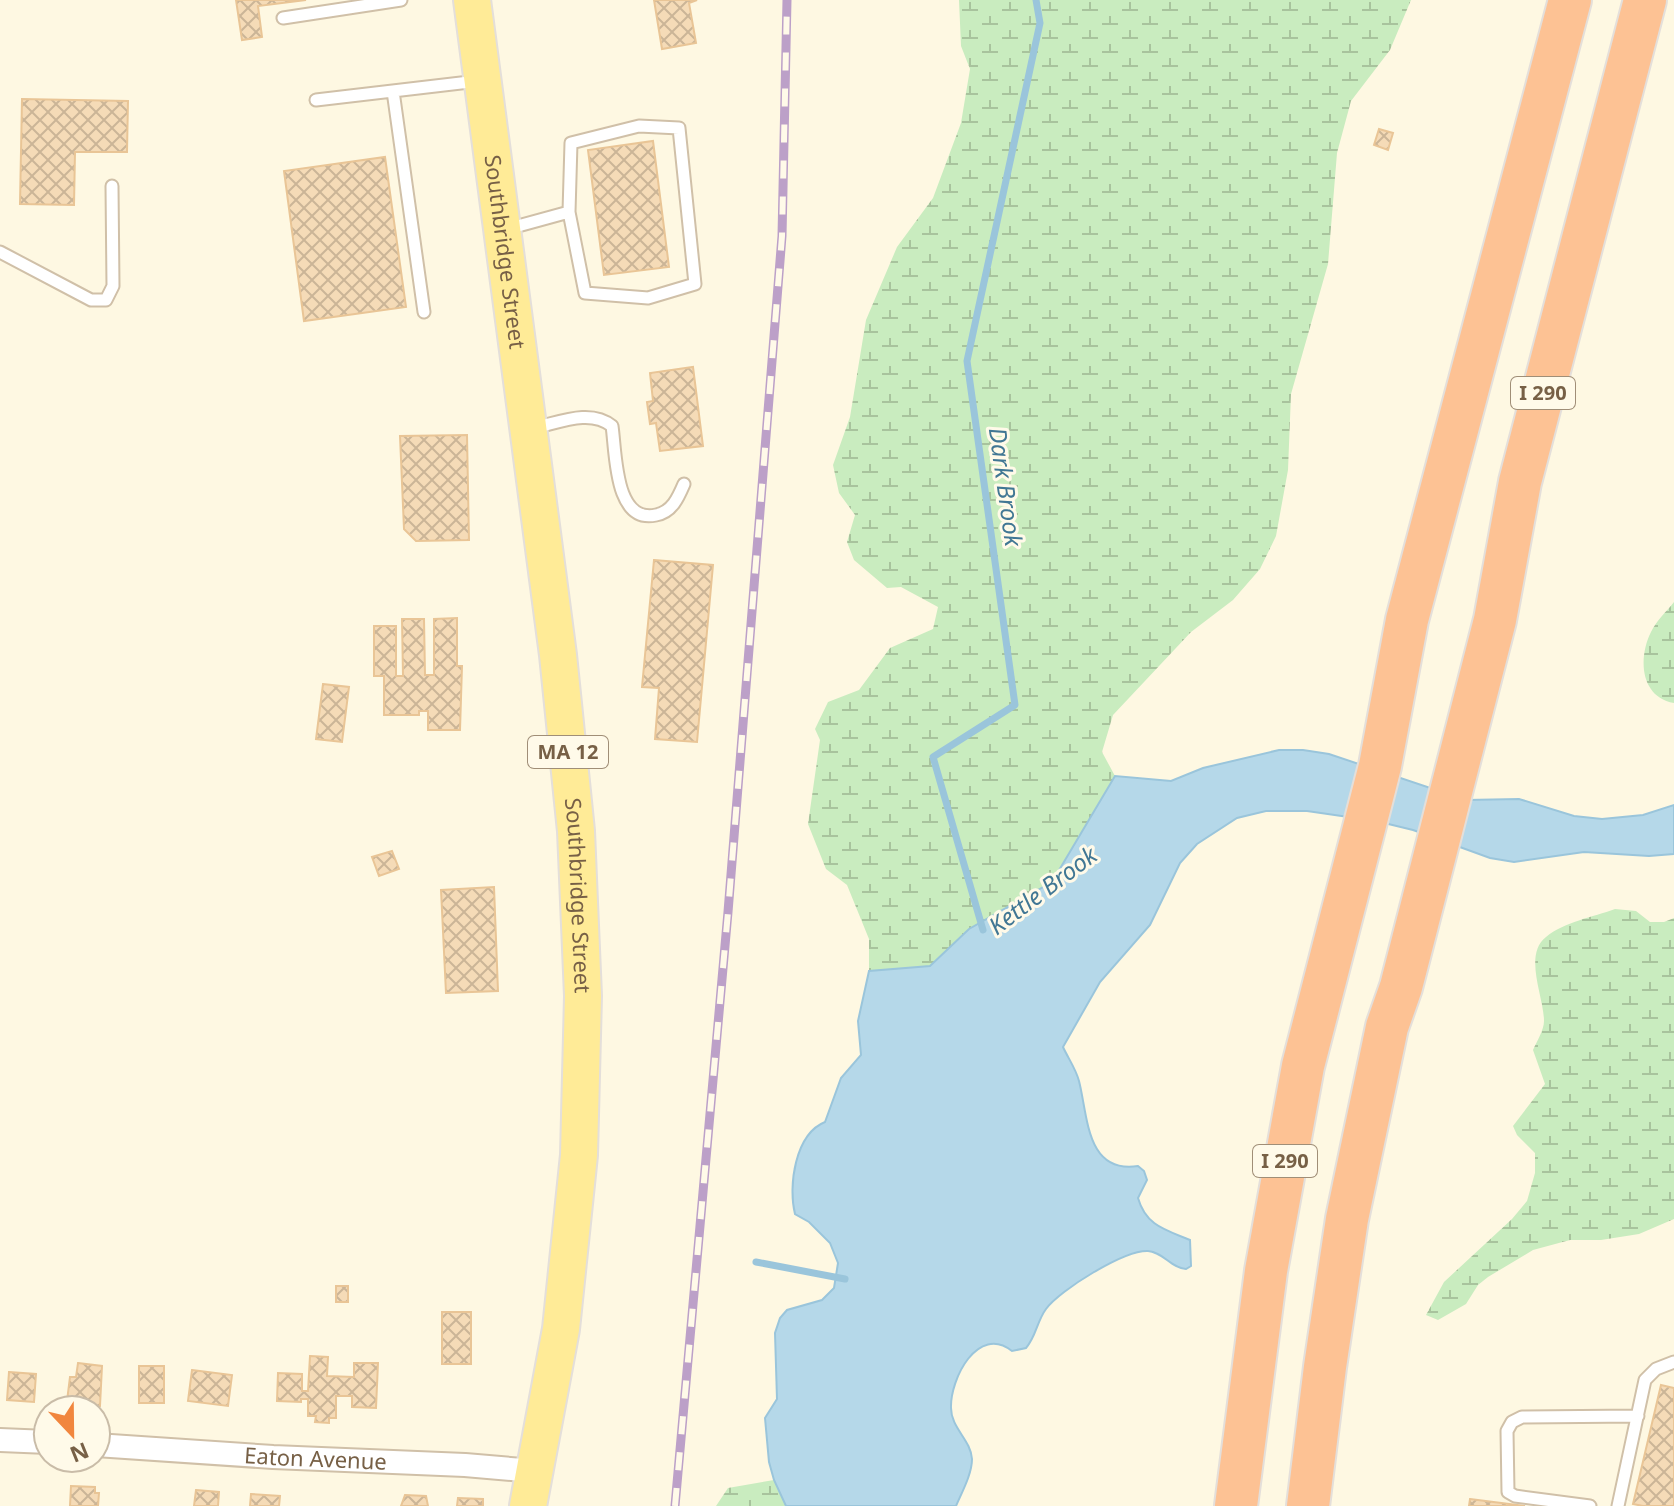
<svg xmlns="http://www.w3.org/2000/svg" width="1674" height="1506" font-family="'Noto Sans',sans-serif">
<style>
.wetland{fill:url(#wetland-marsh)}
.water{fill:#b5d8e9;stroke:#9ac5db;stroke-width:2}
.lines{fill:none;stroke-linecap:round;stroke-linejoin:round}
.stream{stroke:#9ac5db;stroke-width:7}
.building{fill:url(#building-cross-hatch);stroke:#e9c596;stroke-width:2}
.lane-casing{stroke:#d0c0a8;stroke-width:15}
.street-casing{stroke:#d0c0a8;stroke-width:26}
.primary-casing{stroke:#e4dfda;stroke-width:40}
.highway-casing{stroke:#e4dfda;stroke-width:46}
.lane{stroke:#fff;stroke-width:11}
.street{stroke:#fff;stroke-width:22}
.primary{stroke:#ffeb97;stroke-width:36}
.highway{stroke:#fdc294;stroke-width:42}
.rail-casing{stroke:#bca0c8;stroke-width:9}
.rail{stroke:#fffae9;stroke-width:6;stroke-dasharray:18;stroke-linecap:butt}
.labels{text-anchor:middle;stroke-width:6;stroke-linejoin:round;paint-order:stroke}
.shield{fill:#fffae9;stroke:#a08e77;stroke-width:2}
.shield-label{font-size:20px;font-weight:bold;fill:#776046}
.street-label{font-size:22px;fill:#776046;stroke:#fffae9}
.water-label{font-size:24px;font-style:italic;fill:#417794;stroke:#fffae9}
</style>
<defs>
<pattern id="wetland-marsh" width="20" height="14" patternUnits="userSpaceOnUse" patternTransform="scale(2)"><rect width="20" height="14" fill="#c9ecbf"/><path d="M1 5h8M5 5V1M11 12h8M15 12V8" fill="none" stroke="#a8c39d"/></pattern>
<pattern id="building-cross-hatch" width="8" height="8" patternUnits="userSpaceOnUse" patternTransform="scale(2)"><rect width="8" height="8" fill="#f5dbb7"/><path d="M0 0l8 8M0 8l8-8" fill="none" stroke="#cbb597"/></pattern>
</defs>
<rect width="100%" height="100%" fill="#fef8e2"/>
<!-- wetland -->
<path class="wetland" d="M 959,0 L 1411,0 L 1390,50 L 1351,101 L 1337,153 L 1328,264 L 1291,394 L 1288,470 L 1276,536 L 1260,569 L 1233,600 L 1191,632 L 1113,715 L 1102,752 L 1115,776 L 1052,882 L 969,929 L 930,966 L 869,971 L 869,939 L 847,885 L 826,869 L 808,824 L 820,740 L 815,729 L 828,702 L 859,690 L 890,648 L 933,629 L 938,607 L 901,587 L 887,588 L 854,560 L 847,542 L 855,515 L 839,493 L 833,465 L 850,417 L 866,320 L 897,247 L 933,198 L 961,123 L 970,69 L 961,46 Z
M 1674,602 L 1674,703 C 1640,697 1638,658 1651,632 C 1656,621 1667,611 1674,602 Z
M 1615,909 L 1636,911 L 1650,922 L 1664,922 L 1674,918 L 1674,1219 L 1639,1234 L 1601,1240 L 1570,1240 L 1533,1250 L 1488,1277 L 1478,1285 L 1466,1304 L 1438,1320 L 1426,1315 L 1444,1282 L 1512,1219 L 1527,1201 L 1535,1173 L 1535,1153 L 1517,1135 L 1513,1126 L 1545,1084 L 1533,1050 C 1537,1041 1544,1030 1544,1021 C 1544,997 1523,955 1546,937 C 1564,922 1593,917 1615,909 Z
M 774,1480 L 786,1506 L 716,1506 L 728,1488 Z"/>
<!-- water -->
<path class="water" d="M 1279,750 L 1303,750 L 1329,754 L 1466,800 L 1519,799 L 1574,816 L 1602,819 L 1643,815 L 1674,805 L 1674,854 L 1649,856 L 1584,852 L 1514,862 L 1490,858 L 1413,830 L 1376,821 L 1307,811 L 1266,811 L 1237,818 L 1197,844 L 1180,863 L 1150,925 L 1100,982 L 1063,1047 C 1068,1058 1076,1069 1079,1081 C 1088,1116 1086,1174 1138,1166 L 1144,1171 L 1147,1180 L 1138,1198 C 1146,1226 1166,1230 1190,1240 L 1191,1266 L 1186,1269 C 1171,1268 1163,1252 1148,1251 C 1124,1250 1060,1290 1046,1309 C 1037,1321 1036,1337 1026,1348 L 1012,1351 C 978,1324 950,1379 951,1408 C 951,1428 971,1440 972,1459 C 972,1474 962,1492 956,1506 L 786,1506 L 774,1480 L 769,1462 L 765,1418 L 777,1399 L 775,1333 L 780,1318 L 787,1310 L 822,1300 L 834,1288 L 838,1263 L 830,1243 L 809,1222 L 795,1214 C 788,1186 795,1134 825,1122 L 841,1078 L 861,1055 L 858,1021 L 869,971 L 930,966 L 969,929 L 1052,882 L 1115,776 L 1171,781 L 1203,768 Z"/>
<g class="lines">
<!-- stream -->
<path class="stream" d="M 983,930 L 933,757 L 1015,705 L 967,361 L 1040,23 L 1036,0
M 756,1262 L 845,1279"/>
</g>
<!-- building -->
<path class="building" d="M 236,0 L 306,0 L 258,6 L 262,37 L 242,40 Z
M 654,0 L 697,0 L 689,3 L 696,43 L 662,49 Z
M 22,99 L 128,101 L 127,152 L 75,152 L 74,205 L 20,204 Z
M 1379,129 L 1393,133 L 1388,150 L 1374,145 Z
M 653,141 L 669,267 L 604,275 L 588,150 Z
M 385,157 L 406,307 L 304,321 L 284,171 Z
M 693,367 L 703,446 L 660,451 L 656,423 L 650,424 L 647,402 L 653,401 L 650,373 Z
M 467,435 L 469,540 L 416,541 L 404,529 L 400,436 Z
M 654,560 L 713,565 L 697,742 L 655,739 L 659,688 L 642,687 Z
M 457,618 L 457,666 L 462,666 L 460,730 L 428,730 L 428,711 L 419,711 L 419,715 L 384,715 L 384,676 L 374,676 L 374,626 L 396,626 L 396,676 L 403,676 L 402,619 L 424,619 L 425,675 L 434,675 L 434,619 Z
M 323,684 L 349,687 L 342,742 L 316,739 Z
M 392,851 L 399,869 L 379,876 L 372,857 Z
M 494,887 L 498,991 L 446,993 L 441,890 Z
M 336,1286 L 348,1286 L 348,1302 L 336,1302 Z
M 442,1312 L 471,1312 L 471,1364 L 442,1364 Z
M 310,1356 L 328,1357 L 327,1376 L 354,1377 L 354,1363 L 378,1363 L 376,1408 L 352,1407 L 352,1396 L 336,1396 L 336,1418 L 329,1418 L 329,1423 L 315,1422 L 316,1416 L 308,1416 L 308,1399 L 301,1399 L 301,1402 L 277,1401 L 278,1373 L 302,1374 L 302,1391 L 308,1391 Z
M 78,1363 L 102,1366 L 100,1406 L 91,1405 L 91,1409 L 74,1407 L 74,1402 L 67,1401 L 70,1377 L 76,1377 Z
M 139,1366 L 164,1366 L 164,1403 L 139,1403 Z
M 192,1370 L 232,1375 L 228,1406 L 188,1401 Z
M 9,1372 L 36,1374 L 34,1402 L 7,1400 Z
M 1661,1385 L 1674,1388 L 1674,1506 L 1643,1506 L 1633,1504 Z
M 71,1486 L 95,1487 L 95,1493 L 99,1493 L 98,1506 L 70,1506 Z
M 196,1490 L 219,1492 L 218,1506 L 194,1506 Z
M 251,1494 L 280,1496 L 279,1506 L 250,1506 Z
M 405,1495 L 426,1496 L 428,1506 L 401,1506 Z
M 458,1498 L 483,1499 L 483,1506 L 457,1506 Z
M 1470,1499 L 1525,1506 L 1469,1506 Z"/>
<g class="lines">
<defs>
<path id="lane" d="M 283,18 L 401,0
M 393,91 L 424,312
M 316,100 L 478,81
M 507,229 L 569,212 L 585,293 L 648,298 L 695,284 L 679,128 L 639,126 L 571,143 L 569,212
M 0,252 L 91,300 L 106,300 L 113,286 L 112,186
M 533,428 C 558,423 590,408 612,426 C 616,452 614,524 656,515 C 672,512 678,498 684,484
M 1590,1506 L 1515,1496 L 1508,1492 L 1507,1431 L 1512,1422 L 1522,1417 L 1638,1416
M 1618,1506 L 1645,1380 L 1656,1369 L 1674,1362"/>
<g id="street">
<path d="M 0,1440 L 48,1442"/>
<path id="s1" d="M 96,1445 L 273,1457 L 465,1465 L 534,1471"/>
</g>
<g id="primary">
<path id="s2" d="M 472,0 L 558,655 L 576,831 L 583,996 L 579,1155 L 561,1329 L 528,1506"/>
</g>
<path id="highway" d="M 1236,1506 L 1266,1271 L 1303,1066 L 1380,766 L 1407,620 L 1570,0
M 1308,1506 L 1325,1367 L 1347,1219 L 1387,1027 L 1401,987 L 1495,620 L 1520,482 L 1645,0"/>
</defs>
<!-- lane casing -->
<use href="#lane" class="lane-casing"/>
<!-- street casing -->
<use href="#street" class="street-casing"/>
<!-- primary casing -->
<use href="#primary" class="primary-casing"/>
<!-- highway casing -->
<use href="#highway" class="highway-casing"/>
<!-- lane -->
<use href="#lane" class="lane"/>
<!-- street -->
<use href="#street" class="street"/>
<!-- primary -->
<use href="#primary" class="primary"/>
<!-- highway -->
<use href="#highway" class="highway"/>
<defs>
<path id="rail" d="M 675,1506 L 728,912 L 782,236 L 787,0"/>
</defs>
<!-- rail casing -->
<use href="#rail" class="rail-casing"/>
<!-- rail -->
<use href="#rail" class="rail"/>
</g>
<g class="labels">
<!-- shield labels -->
<g class="shield">
<rect x="1511" y="377" width="64" height="32" rx="6"/>
<rect x="528" y="736" width="80" height="32" rx="6"/>
<rect x="1253" y="1145" width="64" height="32" rx="6"/>
</g>
<g class="shield-label">
<text x="1543" y="400">I 290</text>
<text x="568" y="759">MA 12</text>
<text x="1285" y="1168">I 290</text>
</g>
<!-- street labels -->
<g class="street-label">
<text dy="8" stroke="none"><textPath href="#s2" startOffset="254">Southbridge Street</textPath></text>
<text dy="8" stroke="none"><textPath href="#s2" startOffset="902">Southbridge Street</textPath></text>
<text dy="8" stroke="none"><textPath href="#s1" startOffset="220">Eaton Avenue</textPath></text>
</g>
<!-- water labels -->
<g class="water-label">
<text transform="translate(1005 487) rotate(82)" y="8">Dark Brook</text>
<text transform="translate(1043 891) rotate(-37)" y="8">Kettle Brook</text>
</g>
</g>
<!-- north arrow -->
<g transform="translate(72 1434) rotate(158)"><circle r="38" fill="#fffae9" stroke="#c9bca8" stroke-width="2"/>
<path d="M0-6L14 30L0 20L-14 30Z" fill="#f1863e"/>
<text y="-12" font-size="22" font-weight="bold" text-anchor="middle" fill="#776046">N</text>
</g>
</svg>
